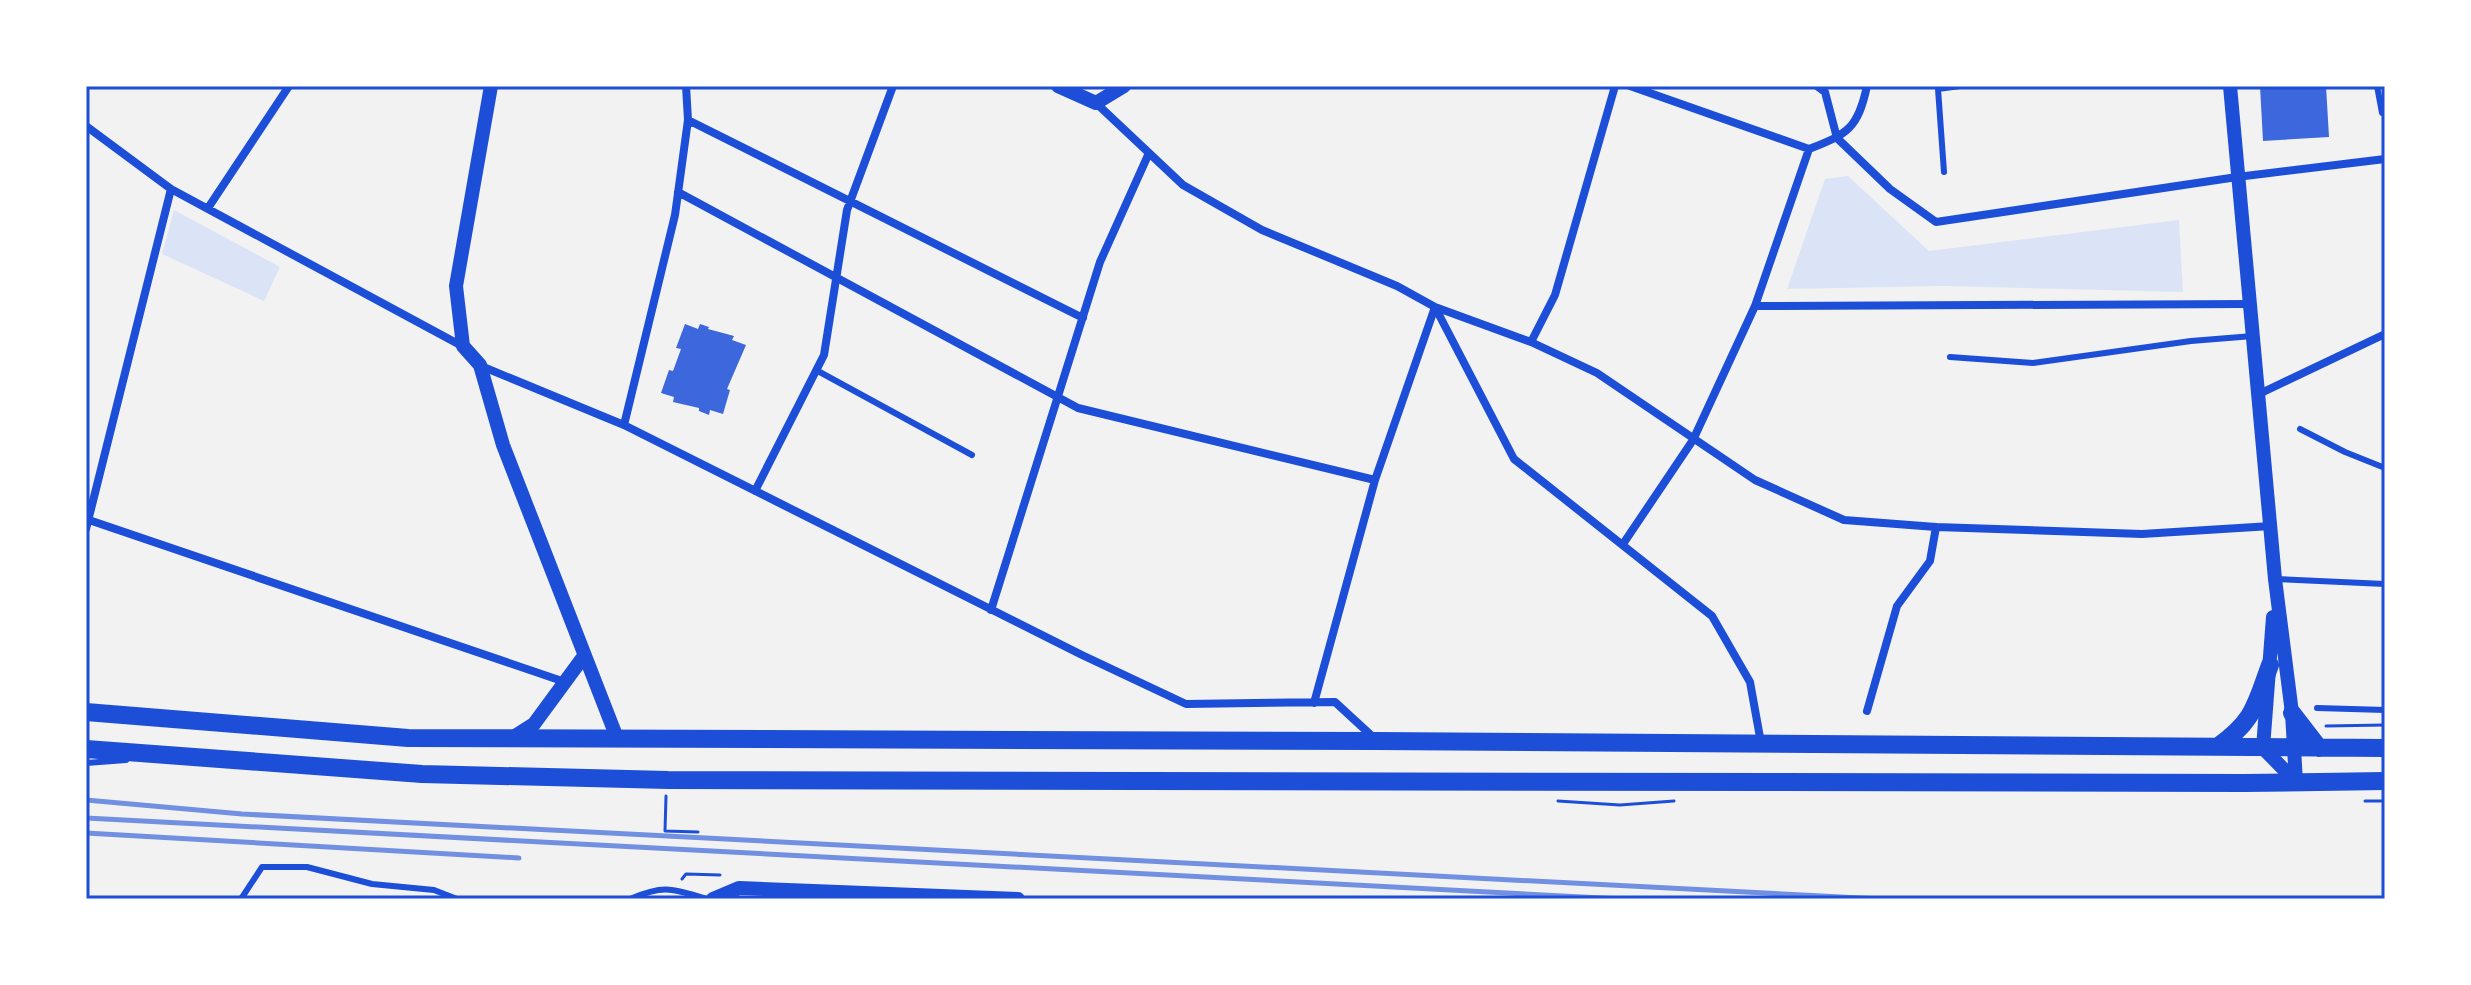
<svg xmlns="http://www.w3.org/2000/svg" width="2471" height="985" font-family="'Times New Roman',serif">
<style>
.green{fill:#dbe4f7}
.building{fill:#3d67dc}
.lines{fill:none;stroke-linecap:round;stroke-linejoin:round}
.path{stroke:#1d4ed8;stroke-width:3}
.service{stroke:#1d4ed8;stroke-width:6}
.minor{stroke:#1d4ed8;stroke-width:8}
.tertiary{stroke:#1d4ed8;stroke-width:14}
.trunk{stroke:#1d4ed8;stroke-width:18}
.rail{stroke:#7290e2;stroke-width:5}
.neatline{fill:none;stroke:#1d4ed8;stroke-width:3}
</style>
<rect width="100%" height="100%" fill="#f2f2f2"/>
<!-- green -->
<path class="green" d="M 1848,176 L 1929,251 L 2179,220 L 2183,292 L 1942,286 L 1787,289 L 1825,179 Z
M 174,210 L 280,267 L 264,301 L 162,254 Z"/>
<!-- building -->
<path class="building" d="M 2260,86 L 2326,86 L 2329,137 L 2263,141 Z
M 685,324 L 698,329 L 700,324 L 709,327 L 708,329 L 734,336 L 732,340 L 746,345 L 727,389 L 730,390 L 723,414 L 710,410 L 709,415 L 699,411 L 699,408 L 673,402 L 674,397 L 661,393 L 669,370 L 673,371 L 681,349 L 676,348 Z"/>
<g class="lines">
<!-- path -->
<path class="path" d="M 2326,726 L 2385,725
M 666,796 L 665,831 L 698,832
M 1558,801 L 1620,805 L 1674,801
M 2365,801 L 2385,801
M 682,879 L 686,874 L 720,875"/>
<!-- service -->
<path class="service" d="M 2377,86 L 2382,113
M 1944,172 L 1938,89 L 1960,86
M 1950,357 L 2033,363 L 2191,341 L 2253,336
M 816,370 L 972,455
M 2300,429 L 2345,452 L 2385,468
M 2275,579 L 2385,584
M 2317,708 L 2385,710
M 86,763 L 126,760
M 241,899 L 262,867 L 307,867 L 372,884 L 434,890 L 457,899
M 630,899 C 665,884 673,889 707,899"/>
<!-- minor -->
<path class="minor" d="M 1630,86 L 1809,149
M 1817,86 L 1825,92 L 1837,138 L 1890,189 L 1936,222 L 2237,177 L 2385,159
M 1096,103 L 1183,185 L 1262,230 L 1397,286 L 1435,307 L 1514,459 L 1712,616 L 1750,682 L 1761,743
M 688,120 L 1083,318
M 86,126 L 171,189 L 462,346
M 678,192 L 1078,408 L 1375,480
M 208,208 L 289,86
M 1755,306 L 2250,304
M 1531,342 L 1555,295 L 1615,86
M 481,366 L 624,425 L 1082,655 L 1186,704 L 1335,702 L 1373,737
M 2259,394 L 2385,334
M 624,425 L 675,215 L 688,120 L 686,86
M 755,491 L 824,355 L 847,210 L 893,86
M 86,519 L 565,682
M 86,529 L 171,189
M 1623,544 L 1693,440 L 1755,306 L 1809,149 C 1848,134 1858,128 1867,86
M 991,610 L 1100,262 L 1149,153
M 1314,703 L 1375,480 L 1435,307 L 1531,342 L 1597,373 L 1755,480 L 1844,520 L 1936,527 L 2142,534 L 2271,526
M 1867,711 L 1897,606 L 1930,561 L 1936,527"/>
<!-- tertiary -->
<path class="tertiary" d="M 491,86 L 456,286 L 463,346 L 480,365 L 503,445 L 617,738
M 1058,86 L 1096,103 L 1124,86
M 2230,86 L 2275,579 L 2292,713 L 2296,782
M 2273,617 L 2263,748 L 2296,782
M 512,738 L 534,724 L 584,656
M 713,899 L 739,888 L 1018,899"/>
<!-- trunk -->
<path class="trunk" d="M 86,712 L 408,738 L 1376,741 L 2385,748
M 2292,713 L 2319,748
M 2217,747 C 2254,721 2255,706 2270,665
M 86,749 L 422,774 L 668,780 L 2244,783 L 2385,781"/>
<!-- rail -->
<path class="rail" d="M 86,800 L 242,814 L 1880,899
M 86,818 L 1621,899
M 86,833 L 519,858"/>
</g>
<!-- border -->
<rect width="2471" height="985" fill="none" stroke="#ffffff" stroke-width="176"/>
<rect x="88" y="88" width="2295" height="809" class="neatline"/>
</svg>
